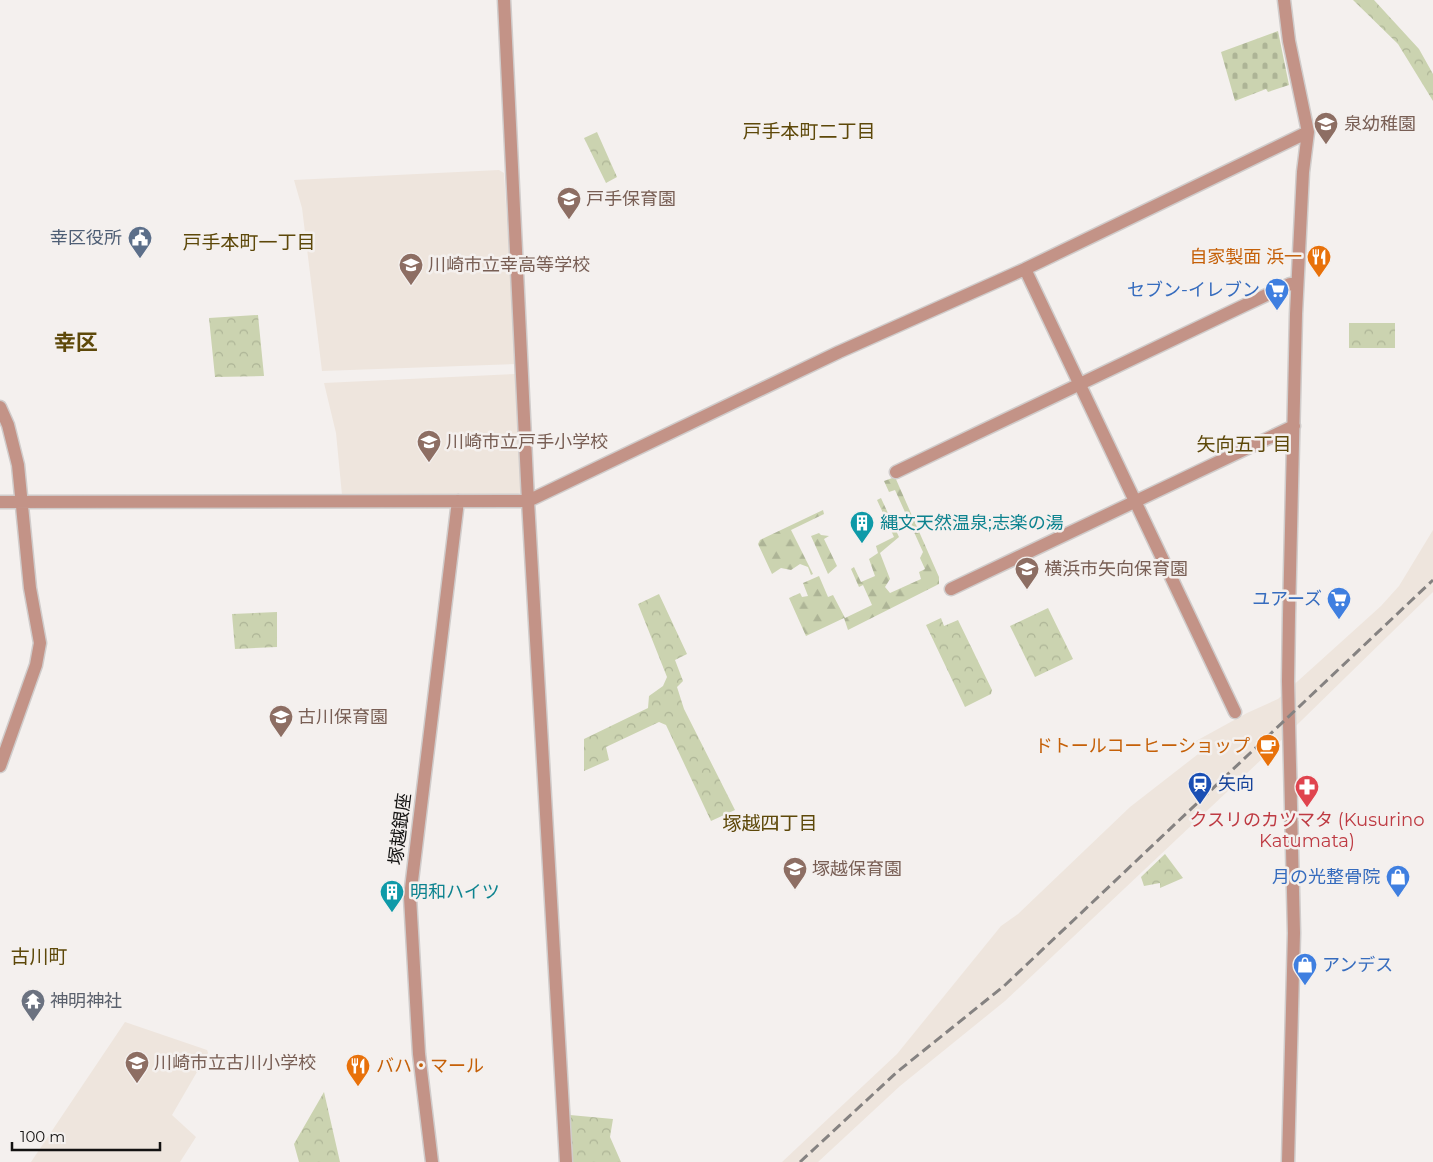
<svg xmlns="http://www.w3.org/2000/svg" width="1433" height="1162" font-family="Montserrat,'Noto Sans JP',sans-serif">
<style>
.built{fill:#eee5dd}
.forest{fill:url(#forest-firs)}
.cemetery{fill:url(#cemetery-stones)}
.park{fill:url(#park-crowns)}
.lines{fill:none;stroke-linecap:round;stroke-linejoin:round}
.minor-casing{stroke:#d0cccb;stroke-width:15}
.minor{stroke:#c39387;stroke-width:12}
.rail{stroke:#858281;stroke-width:3;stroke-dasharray:10 5;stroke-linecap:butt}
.labels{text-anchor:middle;stroke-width:5;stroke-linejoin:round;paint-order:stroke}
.education-label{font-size:18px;fill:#785e54;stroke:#f4f0ee;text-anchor:start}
.service-label{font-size:18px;fill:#4e5e75;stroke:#f4f0ee;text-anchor:end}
.food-label{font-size:18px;fill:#c56008;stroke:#f4f0ee;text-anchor:end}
.shop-label{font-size:18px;fill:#366cbe;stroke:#f4f0ee;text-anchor:end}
.culture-label{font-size:18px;fill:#0d838f;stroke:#f4f0ee;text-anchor:start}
.transit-label{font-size:18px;fill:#164399;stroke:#f4f0ee;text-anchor:start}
.health-label{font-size:18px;fill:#be3a42;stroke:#f4f0ee}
.street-label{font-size:18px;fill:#131211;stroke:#f4f0ee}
.worship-label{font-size:18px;fill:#5b616d;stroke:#f4f0ee;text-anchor:start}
.neighbourhood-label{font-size:19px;fill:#5d4809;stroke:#f4f0ee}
.district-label{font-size:22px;font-weight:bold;fill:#5d4809;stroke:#f4f0ee}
</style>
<defs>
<pattern id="forest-firs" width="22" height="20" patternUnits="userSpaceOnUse" patternTransform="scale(1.25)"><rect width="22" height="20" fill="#cbd3b0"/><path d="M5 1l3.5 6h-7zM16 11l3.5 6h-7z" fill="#adb496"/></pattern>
<pattern id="cemetery-stones" width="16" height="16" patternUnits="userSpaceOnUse" patternTransform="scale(1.25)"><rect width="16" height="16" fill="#cbd3b0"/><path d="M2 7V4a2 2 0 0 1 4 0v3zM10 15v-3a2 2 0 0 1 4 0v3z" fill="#adb496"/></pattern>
<pattern id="park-crowns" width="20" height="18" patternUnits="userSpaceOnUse" patternTransform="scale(1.25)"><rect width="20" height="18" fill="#cbd3b0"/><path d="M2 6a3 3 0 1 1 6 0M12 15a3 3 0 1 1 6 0" fill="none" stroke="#adb496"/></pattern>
</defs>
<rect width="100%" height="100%" fill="#f4f0ee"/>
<!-- built -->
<path class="built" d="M 499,170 L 504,173 L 516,364 L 322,371 L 302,208 L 294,180 Z
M 515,374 L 521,492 L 517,495 L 342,495 L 336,433 L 324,383 Z
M 1433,530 L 1433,592 L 1264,757 L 1005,1001 L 900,1086 L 818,1162 L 782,1162 L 897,1054 L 1001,926 L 1018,914 L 1130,807 L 1202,751 L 1196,741 L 1247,713 L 1278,699 L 1381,606 L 1399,586 Z
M 125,1022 L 207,1050 L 208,1053 L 172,1115 L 196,1137 L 180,1162 L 31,1162 Z"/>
<!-- forest -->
<path class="forest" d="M 895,477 L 939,577 L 939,584 L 848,630 L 844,618 L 806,636 L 789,598 L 800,593 L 802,597 L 808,596 L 803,583 L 819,576 L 828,597 L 833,595 L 845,618 L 872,605 L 863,585 L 859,587 L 851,569 L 854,567 L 861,582 L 875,576 L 869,559 L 878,553 L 876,546 L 894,537 L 877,500 L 881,498 L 899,537 L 880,553 L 890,579 L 885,587 L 890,593 L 921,579 L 919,572 L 925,569 L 920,558 L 923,552 L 895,490 L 889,492 L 884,481 Z
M 823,510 L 824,514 L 791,530 L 813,574 L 811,575 L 808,567 L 800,564 L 791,570 L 781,568 L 772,574 L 758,544 L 760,540 Z
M 819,533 L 821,535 L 829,536 L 824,539 L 837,566 L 828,574 L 811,536 Z"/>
<!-- cemetery -->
<path class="cemetery" d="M 1278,31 L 1289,85 L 1268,92 L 1266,89 L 1235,101 L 1221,52 Z"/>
<!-- park -->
<path class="park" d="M 1353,0 L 1374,0 L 1419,49 L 1433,74 L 1433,101 L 1398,44 Z
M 597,132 L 617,177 L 606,183 L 584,138 Z
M 258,315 L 264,376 L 215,377 L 209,318 Z
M 1349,323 L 1395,323 L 1395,348 L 1349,348 Z
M 659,594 L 687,654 L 675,660 L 683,681 L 677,687 L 684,709 L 735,810 L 711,821 L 666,725 L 659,722 L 606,747 L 609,760 L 584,771 L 584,739 L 648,708 L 649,696 L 663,686 L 667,677 L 638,604 Z
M 1048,608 L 1073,659 L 1035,677 L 1010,626 Z
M 277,612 L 277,647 L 235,649 L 232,614 Z
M 941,618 L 944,626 L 958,620 L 992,690 L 991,694 L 965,707 L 926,625 Z
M 1165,854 L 1183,878 L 1160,888 L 1160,883 L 1144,886 L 1141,877 Z
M 324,1092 L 340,1162 L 299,1162 L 294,1144 Z
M 570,1115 L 613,1119 L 610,1137 L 621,1162 L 573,1162 Z"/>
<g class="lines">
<defs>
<path id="minor" d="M 504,0 L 528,501 L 566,1162
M 1284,0 L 1289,41 L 1308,132 L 1303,172 L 1296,314 L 1289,615 L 1288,681 L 1294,933 L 1288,1162
M 1025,269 L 1235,712
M 0,407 L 8,425 L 18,465 L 30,588 L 40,643 L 36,665 L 0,766
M 896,472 L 1241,307 L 1290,284 L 1297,284
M 0,502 L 528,501 L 839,352 L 1025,269 L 1308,132
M 951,589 L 1294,426
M 432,1162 L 419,1054 L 410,897 L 458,501"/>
</defs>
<!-- minor casing -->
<use href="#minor" class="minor-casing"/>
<!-- minor -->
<use href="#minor" class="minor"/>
<!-- rail -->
<path class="rail" d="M 800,1162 L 897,1072 L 1004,986 L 1433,580"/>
</g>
<!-- icons -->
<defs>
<symbol id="school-pin" viewBox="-11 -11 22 30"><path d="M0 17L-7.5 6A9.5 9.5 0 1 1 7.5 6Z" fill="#8d6e63" stroke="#f4f0ee"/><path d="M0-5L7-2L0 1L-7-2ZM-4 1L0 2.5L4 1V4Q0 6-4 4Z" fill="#fff"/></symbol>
<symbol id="civic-pin" viewBox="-11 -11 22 30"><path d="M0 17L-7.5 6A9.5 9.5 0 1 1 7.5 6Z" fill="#5c6f8a" stroke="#f4f0ee"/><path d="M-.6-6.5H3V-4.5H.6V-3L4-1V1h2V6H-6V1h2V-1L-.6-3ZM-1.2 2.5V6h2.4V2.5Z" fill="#fff"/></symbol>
<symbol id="restaurant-pin" viewBox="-11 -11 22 30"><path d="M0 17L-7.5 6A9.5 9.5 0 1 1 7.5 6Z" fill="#e8710a" stroke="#f4f0ee"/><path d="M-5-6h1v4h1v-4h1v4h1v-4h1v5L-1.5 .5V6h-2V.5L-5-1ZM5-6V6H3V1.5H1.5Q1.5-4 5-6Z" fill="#fff"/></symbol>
<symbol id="supermarket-pin" viewBox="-11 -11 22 30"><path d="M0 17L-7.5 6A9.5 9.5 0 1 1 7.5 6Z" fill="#3f7fe0" stroke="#f4f0ee"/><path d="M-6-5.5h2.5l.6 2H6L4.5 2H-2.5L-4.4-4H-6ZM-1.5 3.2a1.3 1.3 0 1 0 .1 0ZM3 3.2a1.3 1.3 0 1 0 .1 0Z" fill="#fff"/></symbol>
<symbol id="building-pin" viewBox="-11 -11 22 30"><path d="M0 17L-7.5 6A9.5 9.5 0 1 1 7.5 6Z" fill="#0f9aa8" stroke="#f4f0ee"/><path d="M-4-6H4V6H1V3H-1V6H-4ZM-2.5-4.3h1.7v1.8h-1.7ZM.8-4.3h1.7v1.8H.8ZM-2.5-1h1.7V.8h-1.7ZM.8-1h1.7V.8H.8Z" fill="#fff"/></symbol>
<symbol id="cafe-pin" viewBox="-11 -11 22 30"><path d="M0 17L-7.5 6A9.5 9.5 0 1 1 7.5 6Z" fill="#e8710a" stroke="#f4f0ee"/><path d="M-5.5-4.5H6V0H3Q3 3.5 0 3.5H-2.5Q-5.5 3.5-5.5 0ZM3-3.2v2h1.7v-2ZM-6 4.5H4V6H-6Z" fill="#fff"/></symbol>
<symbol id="station-pin" viewBox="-11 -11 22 30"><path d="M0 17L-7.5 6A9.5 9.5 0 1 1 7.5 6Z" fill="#1a4fb4" stroke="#f4f0ee"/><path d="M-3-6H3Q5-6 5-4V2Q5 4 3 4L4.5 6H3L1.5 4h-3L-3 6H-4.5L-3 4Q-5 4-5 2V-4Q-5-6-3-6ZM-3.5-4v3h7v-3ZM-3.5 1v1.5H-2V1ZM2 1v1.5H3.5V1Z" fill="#fff"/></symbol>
<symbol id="pharmacy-pin" viewBox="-11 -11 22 30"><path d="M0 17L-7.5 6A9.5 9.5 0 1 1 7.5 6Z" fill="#e0444e" stroke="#f4f0ee"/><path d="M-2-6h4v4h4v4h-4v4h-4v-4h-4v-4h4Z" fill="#fff"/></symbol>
<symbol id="shop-pin" viewBox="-11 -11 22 30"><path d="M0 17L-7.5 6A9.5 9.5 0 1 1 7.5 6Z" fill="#3f7fe0" stroke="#f4f0ee"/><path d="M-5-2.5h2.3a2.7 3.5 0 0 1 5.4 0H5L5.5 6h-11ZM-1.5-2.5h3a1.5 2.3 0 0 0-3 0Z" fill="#fff"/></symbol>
<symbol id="temple-pin" viewBox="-11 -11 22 30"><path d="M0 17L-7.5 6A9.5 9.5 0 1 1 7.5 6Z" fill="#6b7280" stroke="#f4f0ee"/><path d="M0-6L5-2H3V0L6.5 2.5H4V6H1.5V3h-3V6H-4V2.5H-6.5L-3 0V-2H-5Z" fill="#fff"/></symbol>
</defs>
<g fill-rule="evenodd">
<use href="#school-pin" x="1312" y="110" width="28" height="38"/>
<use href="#school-pin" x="555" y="185" width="28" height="38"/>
<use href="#civic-pin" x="126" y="224" width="28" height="38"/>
<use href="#restaurant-pin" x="1305" y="243" width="28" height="38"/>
<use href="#school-pin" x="397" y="251" width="28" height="38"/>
<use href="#supermarket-pin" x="1263" y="276" width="28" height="38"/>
<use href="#school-pin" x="415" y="428" width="28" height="38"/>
<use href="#building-pin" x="848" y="509" width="28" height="38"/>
<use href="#school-pin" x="1013" y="555" width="28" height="38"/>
<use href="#supermarket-pin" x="1325" y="585" width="28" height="38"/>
<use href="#school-pin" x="267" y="703" width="28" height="38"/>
<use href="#cafe-pin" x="1254" y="732" width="28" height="38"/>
<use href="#station-pin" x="1186" y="770" width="28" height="38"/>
<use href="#pharmacy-pin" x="1293" y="773" width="28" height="38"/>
<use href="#school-pin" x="781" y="855" width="28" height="38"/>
<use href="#shop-pin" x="1384" y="863" width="28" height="38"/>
<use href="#building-pin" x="378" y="878" width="28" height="38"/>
<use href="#shop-pin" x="1291" y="951" width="28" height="38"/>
<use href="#temple-pin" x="19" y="987" width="28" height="38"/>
<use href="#school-pin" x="123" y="1049" width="28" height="38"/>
<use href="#restaurant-pin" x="344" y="1052" width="28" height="38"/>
</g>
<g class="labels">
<!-- education labels -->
<g class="education-label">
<text x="1344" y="130">泉幼稚園</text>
<text x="586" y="205">戸手保育園</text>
<text x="428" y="271">川崎市立幸高等学校</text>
<text x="446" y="448">川崎市立戸手小学校</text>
<text x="1044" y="575">横浜市矢向保育園</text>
<text x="298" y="723">古川保育園</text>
<text x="812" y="875">塚越保育園</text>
<text x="154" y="1069">川崎市立古川小学校</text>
</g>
<!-- service labels -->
<g class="service-label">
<text x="122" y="244">幸区役所</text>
</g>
<!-- food labels -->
<g class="food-label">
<text x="1302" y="263">自家製面 浜一</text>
<text x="1250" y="752">ドトールコーヒーショップ</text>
<text x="376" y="1072" text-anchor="start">バハ・マール</text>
</g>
<!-- shop labels -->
<g class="shop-label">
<text x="1260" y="296">セブン-イレブン</text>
<text x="1322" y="605">ユアーズ</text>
<text x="1380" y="883">月の光整骨院</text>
<text x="1322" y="971" text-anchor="start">アンデス</text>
</g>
<!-- culture labels -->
<g class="culture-label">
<text x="880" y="529">縄文天然温泉;志楽の湯</text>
<text x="410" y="898">明和ハイツ</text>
</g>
<!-- transit labels -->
<g class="transit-label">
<text x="1218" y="790">矢向</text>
</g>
<!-- health labels -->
<g class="health-label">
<text x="1307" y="826">クスリのカツマタ (Kusurino<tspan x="1307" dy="21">Katumata)</tspan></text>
</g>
<!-- street labels -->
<g class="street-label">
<text transform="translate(400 829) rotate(-83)" y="6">塚越銀座</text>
</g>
<!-- worship labels -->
<g class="worship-label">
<text x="50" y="1007">神明神社</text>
</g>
<!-- neighbourhood labels -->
<g class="neighbourhood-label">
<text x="809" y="138">戸手本町二丁目</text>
<text x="249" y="249">戸手本町一丁目</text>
<text x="1244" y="451">矢向五丁目</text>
<text x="770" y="830">塚越四丁目</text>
<text x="39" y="963">古川町</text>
</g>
<!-- district labels -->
<g class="district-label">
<text x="76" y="350">幸区</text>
</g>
</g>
<!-- scale -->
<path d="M12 1142v8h148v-8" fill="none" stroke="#131211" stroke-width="2.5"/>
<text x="20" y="1142" font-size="15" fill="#131211" stroke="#f4f0ee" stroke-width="4" paint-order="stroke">100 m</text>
</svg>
